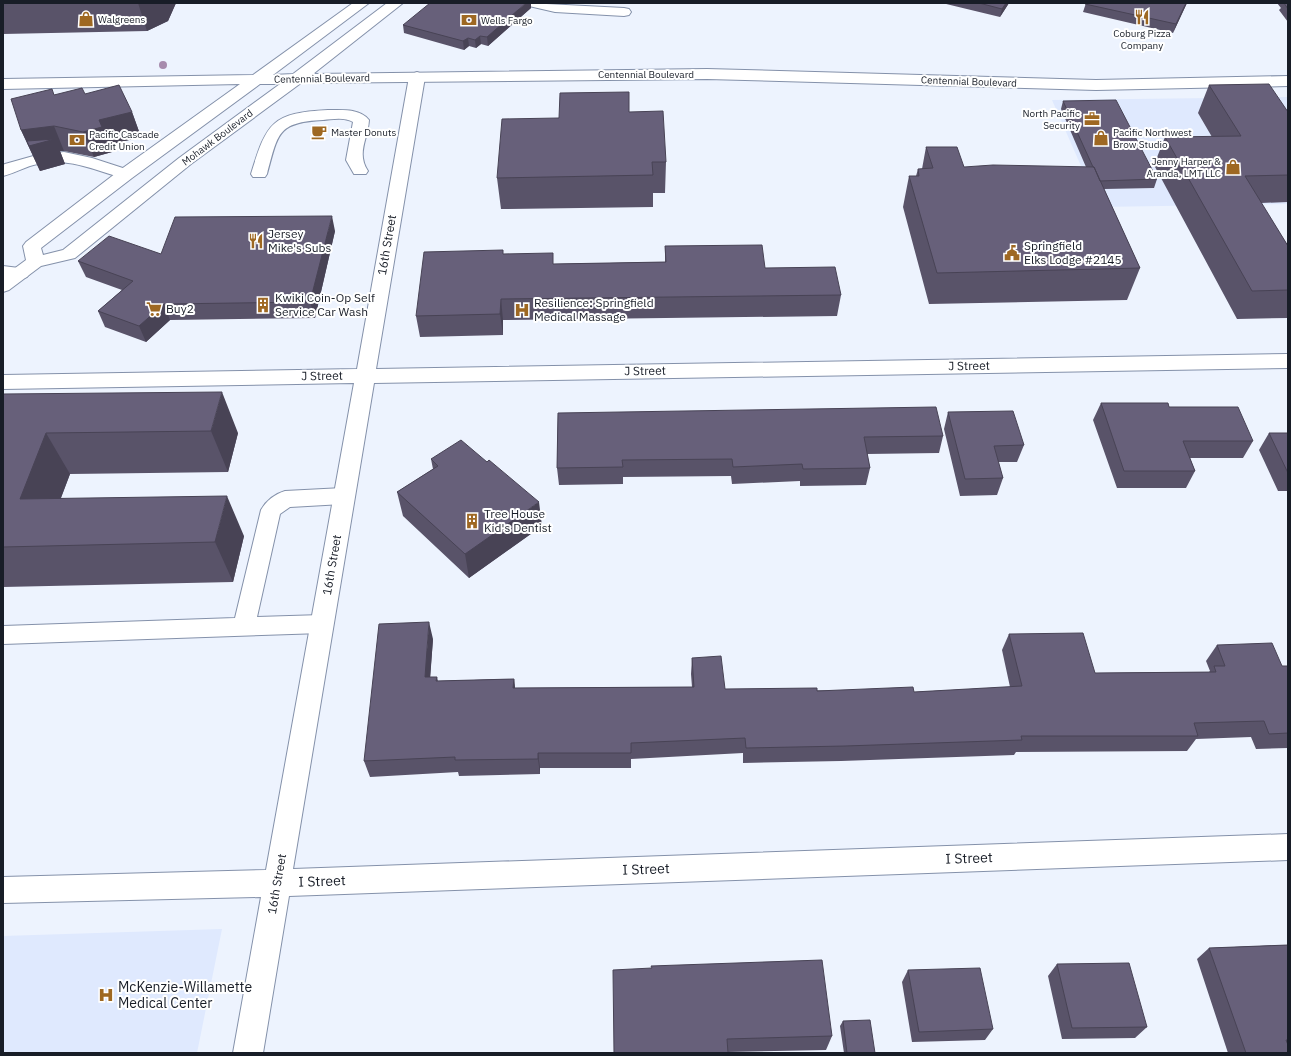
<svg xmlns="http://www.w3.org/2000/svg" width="1291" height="1056" font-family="'IBM Plex Sans',sans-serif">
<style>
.built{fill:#dfe9fe}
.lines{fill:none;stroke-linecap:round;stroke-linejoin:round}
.lane-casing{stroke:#8491aa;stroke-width:2}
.street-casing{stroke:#8491aa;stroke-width:2}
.secondary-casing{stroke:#8491aa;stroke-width:2}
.lane{fill:#fff;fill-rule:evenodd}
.street{fill:#fff;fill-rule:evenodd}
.secondary{fill:#fff;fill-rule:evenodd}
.tree{fill:#a78bad}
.wall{fill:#595369}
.shaded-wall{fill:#484355}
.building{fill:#67607a;stroke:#484355}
.labels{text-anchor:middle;stroke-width:4;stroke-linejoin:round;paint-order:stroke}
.far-poi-label{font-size:10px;fill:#181d27;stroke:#fff;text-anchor:start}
.far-street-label{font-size:10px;fill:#181d27;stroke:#fff}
.poi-label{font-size:12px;fill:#181d27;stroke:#fff;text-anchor:start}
.street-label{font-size:12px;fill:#181d27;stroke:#fff}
.near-street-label{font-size:14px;fill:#181d27;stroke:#fff}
.near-poi-label{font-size:14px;fill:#181d27;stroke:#fff;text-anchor:start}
</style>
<rect width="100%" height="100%" fill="#edf3fe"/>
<!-- built -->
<path class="built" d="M 1288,97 L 1288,204 L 1099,207 L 1052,100 Z
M 222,929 L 197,1053 L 3,1053 L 3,936 Z"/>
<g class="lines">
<defs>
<path id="lane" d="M 527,3 L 624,8 L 629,9 L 631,12 L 629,15 L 624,16 L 555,12 L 529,6 Z
M 328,110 C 341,110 360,108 369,120 C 368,139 356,153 368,171 L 366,174 L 354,174 L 346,160 L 353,122 C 345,117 333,119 323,120 C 277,122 278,134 267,174 L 265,177 L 253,177 L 251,174 C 267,122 272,113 328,110 Z
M 64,152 L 92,158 L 132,171 L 134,174 L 132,177 L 126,179 C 96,171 70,157 38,164 C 26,166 15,173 3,176 L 3,165 L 5,164 L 37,155 Z
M 343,488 L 350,490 L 353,496 L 350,502 L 343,504 L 290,507 L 280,514 L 257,617 L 322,615 L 330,617 L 333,624 L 330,631 L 322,633 L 3,644 L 3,626 L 235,618 L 261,510 C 266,501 275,494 285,491 Z"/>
<path id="street" d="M 417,72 L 422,74 L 425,77 L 376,369 L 1288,354 L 1288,368 L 374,383 L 293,869 L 1288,834 L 1288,860 L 289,896 L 263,1053 L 233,1053 L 261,897 L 3,903 L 3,877 L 266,870 L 354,383 L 3,389 L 3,375 L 357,369 L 409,77 L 412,74 Z
M 3,266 L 27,269 L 30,273 L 27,277 L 21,279 L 3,278 Z"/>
<path id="secondary" d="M 353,3 L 369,3 L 273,75 L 293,74 L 387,3 L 403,3 L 313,74 L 707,69 L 1096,80 L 1288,76 L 1288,86 L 1096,90 L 707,79 L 301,83 L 191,164 L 75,258 L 41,266 L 9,290 L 3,292 L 3,277 L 26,260 L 23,246 L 26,242 L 120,170 L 240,84 L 3,89 L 3,79 L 253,75 ZM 260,84 L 280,84 L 179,158 L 63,250 L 43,255 L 41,248 L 132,178 Z"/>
</defs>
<!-- lane casing -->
<use href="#lane" class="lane-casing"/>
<!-- street casing -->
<use href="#street" class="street-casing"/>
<!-- secondary casing -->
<use href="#secondary" class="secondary-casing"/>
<!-- lane -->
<use href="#lane" class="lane"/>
<!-- street -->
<use href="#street" class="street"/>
<!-- secondary -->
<use href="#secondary" class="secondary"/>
</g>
<!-- trees -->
<circle class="tree" cx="163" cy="65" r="4"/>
<!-- wall -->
<path class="wall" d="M 3,3 L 176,3 L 168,21 L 147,31 L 3,34 Z
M 942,3 L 1009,3 L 1000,17 Z
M 1086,3 L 1187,3 L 1173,33 L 1083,12 Z
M 1277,3 L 1288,3 L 1288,22 L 1279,10 L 1281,8 Z
M 531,8 L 488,46 L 481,44 L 476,48 L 469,46 L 464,50 L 404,33 L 403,25 Z
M 1209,85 L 1288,112 L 1288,202 L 1261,203 L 1288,246 L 1288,318 L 1237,319 L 1154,165 L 1165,137 L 1212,137 L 1198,113 Z
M 85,94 L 132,112 L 141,137 L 109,145 L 112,152 L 94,157 L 64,151 L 60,151 L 65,164 L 40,171 L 21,130 L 54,95 Z
M 1063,101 L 1157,179 L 1154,188 L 1104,189 L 1140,268 L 1127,300 L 929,304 L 903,207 L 909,176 L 916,176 L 918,169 L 922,169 L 926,147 L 964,167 L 1086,167 L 1061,109 Z
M 629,112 L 666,162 L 665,193 L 653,193 L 653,207 L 501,209 L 497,178 L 559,118 Z
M 335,231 L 315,318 L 170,320 L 146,342 L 105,327 L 98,311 L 122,290 L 86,277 L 78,261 L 161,254 Z
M 665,246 L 765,268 L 841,295 L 837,316 L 503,320 L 503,335 L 420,337 L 416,316 L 503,250 L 503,254 L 553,264 L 665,262 Z
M 3,394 L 238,433 L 228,472 L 70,474 L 61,498 L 244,536 L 233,582 L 3,587 Z
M 1101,403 L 1169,407 L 1253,441 L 1243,458 L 1190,458 L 1195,471 L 1186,488 L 1117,488 L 1093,420 Z
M 948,412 L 1024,445 L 1017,462 L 998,462 L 1003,478 L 997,495 L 960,496 L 944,429 Z
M 558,413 L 943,436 L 939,453 L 867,454 L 870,468 L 866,485 L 800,486 L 800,481 L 732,484 L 731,476 L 623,477 L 623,484 L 559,485 L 557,468 Z
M 1269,433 L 1288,433 L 1288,491 L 1278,491 L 1259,450 Z
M 431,459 L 542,526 L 469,578 L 403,516 L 397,492 L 433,469 Z
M 1009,634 L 1095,673 L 1209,672 L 1210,671 L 1206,661 L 1217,645 L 1282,666 L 1288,666 L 1288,748 L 1256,749 L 1251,737 L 1196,739 L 1187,751 L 1016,752 L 1014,755 L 841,761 L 743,763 L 743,753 L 631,759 L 631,768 L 540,768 L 540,774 L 459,776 L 458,772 L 370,777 L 364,761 L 433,639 L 430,677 L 437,677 L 438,681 L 514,679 L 515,688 L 692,687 L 691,674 L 692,658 L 725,689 L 914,692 L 1010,687 L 1002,650 Z
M 1288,945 L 1288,1053 L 1228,1053 L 1197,959 L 1209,948 Z
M 1057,964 L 1147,1027 L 1135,1038 L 1062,1039 L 1048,976 Z
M 613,970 L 832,1036 L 826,1050 L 728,1052 Z
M 908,970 L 993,1029 L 985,1040 L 912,1042 L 902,982 Z
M 843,1021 L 875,1053 L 844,1053 L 840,1026 Z"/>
<!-- shaded-wall -->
<path class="shaded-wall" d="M 138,3 L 176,3 L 168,21 L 147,31 Z
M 526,3 L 531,3 L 531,8 L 488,46 L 487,37 Z
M 1006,3 L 1009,3 L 1000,17 L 1002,9 Z
M 1186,3 L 1187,3 L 1186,5 L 1173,33 L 1176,24 Z
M 480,36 L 481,44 L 476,48 L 475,40 Z
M 468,38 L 469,46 L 464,50 L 463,41 Z
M 132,112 L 141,137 L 109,145 L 112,152 L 94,157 L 83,132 L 99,120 Z
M 54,126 L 64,151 L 60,151 L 65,164 L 40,171 L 21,130 Z
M 332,216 L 335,231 L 315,318 L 310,302 Z
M 501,299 L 503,320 L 503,335 L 500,314 Z
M 164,304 L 170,320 L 146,342 L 139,326 Z
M 222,392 L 238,433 L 228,472 L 211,431 Z
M 46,433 L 70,474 L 45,539 L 20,499 Z
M 227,496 L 244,536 L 233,582 L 215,542 Z
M 539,502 L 542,526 L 469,578 L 465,554 Z
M 429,622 L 433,639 L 429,694 L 425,677 Z
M 514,679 L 516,696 L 513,688 Z
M 538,753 L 540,768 L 540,774 L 538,759 Z"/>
<!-- building -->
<path class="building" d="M 430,3 L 526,3 L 487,37 L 480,36 L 475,40 L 468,38 L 463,41 L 403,25 Z
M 979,3 L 1006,3 L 1002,9 Z
M 1086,3 L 1186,3 L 1176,24 L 1085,4 Z
M 1284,3 L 1288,3 L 1288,9 Z
M 1269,84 L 1288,112 L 1288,175 L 1245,176 L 1288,246 L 1288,290 L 1252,291 L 1165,137 L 1241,136 L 1209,85 Z
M 119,85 L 132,112 L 99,120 L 102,127 L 83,132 L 54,126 L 21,130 L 11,99 L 52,89 L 54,95 L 82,88 L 85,94 Z
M 629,92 L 629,112 L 663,111 L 666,162 L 652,162 L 653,175 L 497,178 L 502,119 L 559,118 L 560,93 Z
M 1116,100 L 1157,179 L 1100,181 L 1094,167 L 1093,167 L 1063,101 Z
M 55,139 L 29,146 L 27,141 Z
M 926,147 L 957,147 L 964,167 L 993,165 L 1094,167 L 1140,268 L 937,273 L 909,176 L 919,176 L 918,169 L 933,168 Z
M 332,216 L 310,302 L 164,304 L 139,326 L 98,311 L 133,281 L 78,261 L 109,236 L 161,254 L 175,217 Z
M 762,245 L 765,268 L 835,267 L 841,295 L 501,299 L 500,314 L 416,316 L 424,252 L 503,250 L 503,254 L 553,253 L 553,264 L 666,262 L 665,246 Z
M 222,392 L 211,431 L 46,433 L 20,499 L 227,496 L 215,542 L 3,547 L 3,394 Z
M 1101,403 L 1168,403 L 1169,407 L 1238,407 L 1253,441 L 1183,441 L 1195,471 L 1124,471 Z
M 936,407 L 943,436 L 864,437 L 870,468 L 803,469 L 802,464 L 733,467 L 732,459 L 622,460 L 623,467 L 557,468 L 558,413 Z
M 1013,411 L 1024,445 L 994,446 L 1003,478 L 965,479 L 948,412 Z
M 1269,433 L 1288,433 L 1288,473 Z
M 461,440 L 487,462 L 489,460 L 539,502 L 465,554 L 397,492 L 438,466 L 431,459 Z
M 429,622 L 425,677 L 437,677 L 436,681 L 514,679 L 513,688 L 694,687 L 692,658 L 721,656 L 725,689 L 817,688 L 817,691 L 913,687 L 914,692 L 1022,686 L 1009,634 L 1083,633 L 1095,673 L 1216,672 L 1214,666 L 1225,666 L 1217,645 L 1272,643 L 1282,666 L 1288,666 L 1288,733 L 1269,734 L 1264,721 L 1194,723 L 1198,736 L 1021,736 L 1022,740 L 845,746 L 746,748 L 745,738 L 631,743 L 631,753 L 538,753 L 538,759 L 455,760 L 455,757 L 364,761 L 379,624 Z
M 1288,945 L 1288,1040 L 1286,1040 L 1288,1045 L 1288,1053 L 1246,1053 L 1209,948 Z
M 822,960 L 832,1036 L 727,1039 L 728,1053 L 614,1053 L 613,970 L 652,968 L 651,966 Z
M 1129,963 L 1147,1027 L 1072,1028 L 1057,964 Z
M 980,968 L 993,1029 L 919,1032 L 908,970 Z
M 870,1020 L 875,1053 L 847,1053 L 843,1021 Z"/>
<!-- icons -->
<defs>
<symbol id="restaurant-bare" viewBox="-9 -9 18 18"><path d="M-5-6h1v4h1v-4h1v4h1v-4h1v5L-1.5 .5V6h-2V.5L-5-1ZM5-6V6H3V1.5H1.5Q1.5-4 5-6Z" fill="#9e6822" stroke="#fff" stroke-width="2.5" paint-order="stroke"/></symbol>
<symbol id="shop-bare" viewBox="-9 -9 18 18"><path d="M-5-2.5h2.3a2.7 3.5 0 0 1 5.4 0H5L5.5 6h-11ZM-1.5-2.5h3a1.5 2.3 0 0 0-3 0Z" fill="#9e6822" stroke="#fff" stroke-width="2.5" paint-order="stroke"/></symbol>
<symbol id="bank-bare" viewBox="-9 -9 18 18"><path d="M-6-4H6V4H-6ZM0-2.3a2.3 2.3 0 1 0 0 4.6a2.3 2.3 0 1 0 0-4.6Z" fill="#9e6822" stroke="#fff" stroke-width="2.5" paint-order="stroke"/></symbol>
<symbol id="office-bare" viewBox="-9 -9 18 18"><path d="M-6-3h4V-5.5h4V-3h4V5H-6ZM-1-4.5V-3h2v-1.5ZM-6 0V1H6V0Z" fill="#9e6822" stroke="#fff" stroke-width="2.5" paint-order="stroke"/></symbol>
<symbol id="cafe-bare" viewBox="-9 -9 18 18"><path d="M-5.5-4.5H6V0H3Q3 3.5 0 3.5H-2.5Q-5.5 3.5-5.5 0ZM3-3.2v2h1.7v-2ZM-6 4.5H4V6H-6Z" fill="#9e6822" stroke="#fff" stroke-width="2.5" paint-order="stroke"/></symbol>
<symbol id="civic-bare" viewBox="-9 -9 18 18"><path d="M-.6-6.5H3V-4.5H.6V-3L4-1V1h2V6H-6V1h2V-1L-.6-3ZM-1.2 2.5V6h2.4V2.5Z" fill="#9e6822" stroke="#fff" stroke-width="2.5" paint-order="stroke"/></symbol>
<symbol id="building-bare" viewBox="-9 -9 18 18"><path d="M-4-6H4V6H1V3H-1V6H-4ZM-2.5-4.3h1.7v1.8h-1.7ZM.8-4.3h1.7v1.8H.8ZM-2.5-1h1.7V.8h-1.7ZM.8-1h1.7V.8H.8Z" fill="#9e6822" stroke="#fff" stroke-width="2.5" paint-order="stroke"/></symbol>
<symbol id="supermarket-bare" viewBox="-9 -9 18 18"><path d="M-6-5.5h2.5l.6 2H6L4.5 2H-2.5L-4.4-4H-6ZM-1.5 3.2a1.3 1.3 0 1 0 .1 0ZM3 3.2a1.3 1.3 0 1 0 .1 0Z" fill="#9e6822" stroke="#fff" stroke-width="2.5" paint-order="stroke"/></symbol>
<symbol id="hospital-bare" viewBox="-9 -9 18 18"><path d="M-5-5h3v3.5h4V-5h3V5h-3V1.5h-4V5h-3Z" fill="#9e6822" stroke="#fff" stroke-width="2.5" paint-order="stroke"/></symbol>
</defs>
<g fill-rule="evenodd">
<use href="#restaurant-bare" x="1131" y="6" width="22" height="22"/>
<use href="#shop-bare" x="75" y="8" width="22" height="22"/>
<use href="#bank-bare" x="458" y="9" width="22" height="22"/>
<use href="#office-bare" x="1081" y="108" width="22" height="22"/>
<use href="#cafe-bare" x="308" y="121" width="22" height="22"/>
<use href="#shop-bare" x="1090" y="127" width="22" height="22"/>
<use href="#bank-bare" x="66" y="129" width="22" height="22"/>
<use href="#shop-bare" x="1222" y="156" width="22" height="22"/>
<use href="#restaurant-bare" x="245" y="230" width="22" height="22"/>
<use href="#civic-bare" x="1001" y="242" width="22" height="22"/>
<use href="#building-bare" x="252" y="294" width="22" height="22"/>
<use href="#supermarket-bare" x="143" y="298" width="22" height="22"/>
<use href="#hospital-bare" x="511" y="299" width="22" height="22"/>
<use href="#building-bare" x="461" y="510" width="22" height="22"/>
<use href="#hospital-bare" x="95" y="984" width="22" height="22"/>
</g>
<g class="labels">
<!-- far-poi labels -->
<g class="far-poi-label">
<text x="98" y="23">Walgreens</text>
<text x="481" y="24">Wells Fargo</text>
<text x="1142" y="37" text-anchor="middle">Coburg Pizza<tspan x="1142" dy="12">Company</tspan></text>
<text x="1080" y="117" text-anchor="end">North Pacific<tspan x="1080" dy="12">Security</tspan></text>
<text x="331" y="136">Master Donuts</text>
<text x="1113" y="136">Pacific Northwest<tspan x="1113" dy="12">Brow Studio</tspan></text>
<text x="89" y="138">Pacific Cascade<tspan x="89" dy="12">Credit Union</tspan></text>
<text x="1221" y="165" text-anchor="end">Jenny Harper &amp;<tspan x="1221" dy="12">Aranda, LMT LLC</tspan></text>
</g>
<!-- far-street labels -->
<g class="far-street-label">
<text x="646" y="78">Centennial Boulevard</text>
<text transform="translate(322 78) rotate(-1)" y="4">Centennial Boulevard</text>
<text transform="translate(969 81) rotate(2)" y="4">Centennial Boulevard</text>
<text transform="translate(217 137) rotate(-37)" y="4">Mohawk Boulevard</text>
</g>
<!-- poi labels -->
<g class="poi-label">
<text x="268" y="238">Jersey<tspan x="268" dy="14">Mike's Subs</tspan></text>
<text x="1024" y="250">Springfield<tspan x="1024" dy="14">Elks Lodge #2145</tspan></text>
<text x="275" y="302">Kwiki Coin-Op Self<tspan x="275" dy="14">Service Car Wash</tspan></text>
<text x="534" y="307">Resilience: Springfield<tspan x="534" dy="14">Medical Massage</tspan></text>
<text x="166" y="313">Buy2</text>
<text x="484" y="518">Tree House<tspan x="484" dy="14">Kid's Dentist</tspan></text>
</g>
<!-- street labels -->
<g class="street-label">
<text transform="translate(387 245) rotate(-80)" y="4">16th Street</text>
<text transform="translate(969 366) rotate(-1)" y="4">J Street</text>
<text transform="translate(645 371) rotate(-1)" y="4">J Street</text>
<text transform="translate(322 376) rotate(-1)" y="4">J Street</text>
<text transform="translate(332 565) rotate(-80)" y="4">16th Street</text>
<text transform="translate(277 884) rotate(-80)" y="4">16th Street</text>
</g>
<!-- near-street labels -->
<g class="near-street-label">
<text transform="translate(969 858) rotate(-2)" y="5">I Street</text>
<text transform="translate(646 869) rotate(-2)" y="5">I Street</text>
<text transform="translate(322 881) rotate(-2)" y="5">I Street</text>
</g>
<!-- near-poi labels -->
<g class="near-poi-label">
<text x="118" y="992">McKenzie-Willamette<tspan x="118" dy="16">Medical Center</tspan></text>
</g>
</g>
<!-- border -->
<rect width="1291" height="1056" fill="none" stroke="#181d27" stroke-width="8"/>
</svg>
